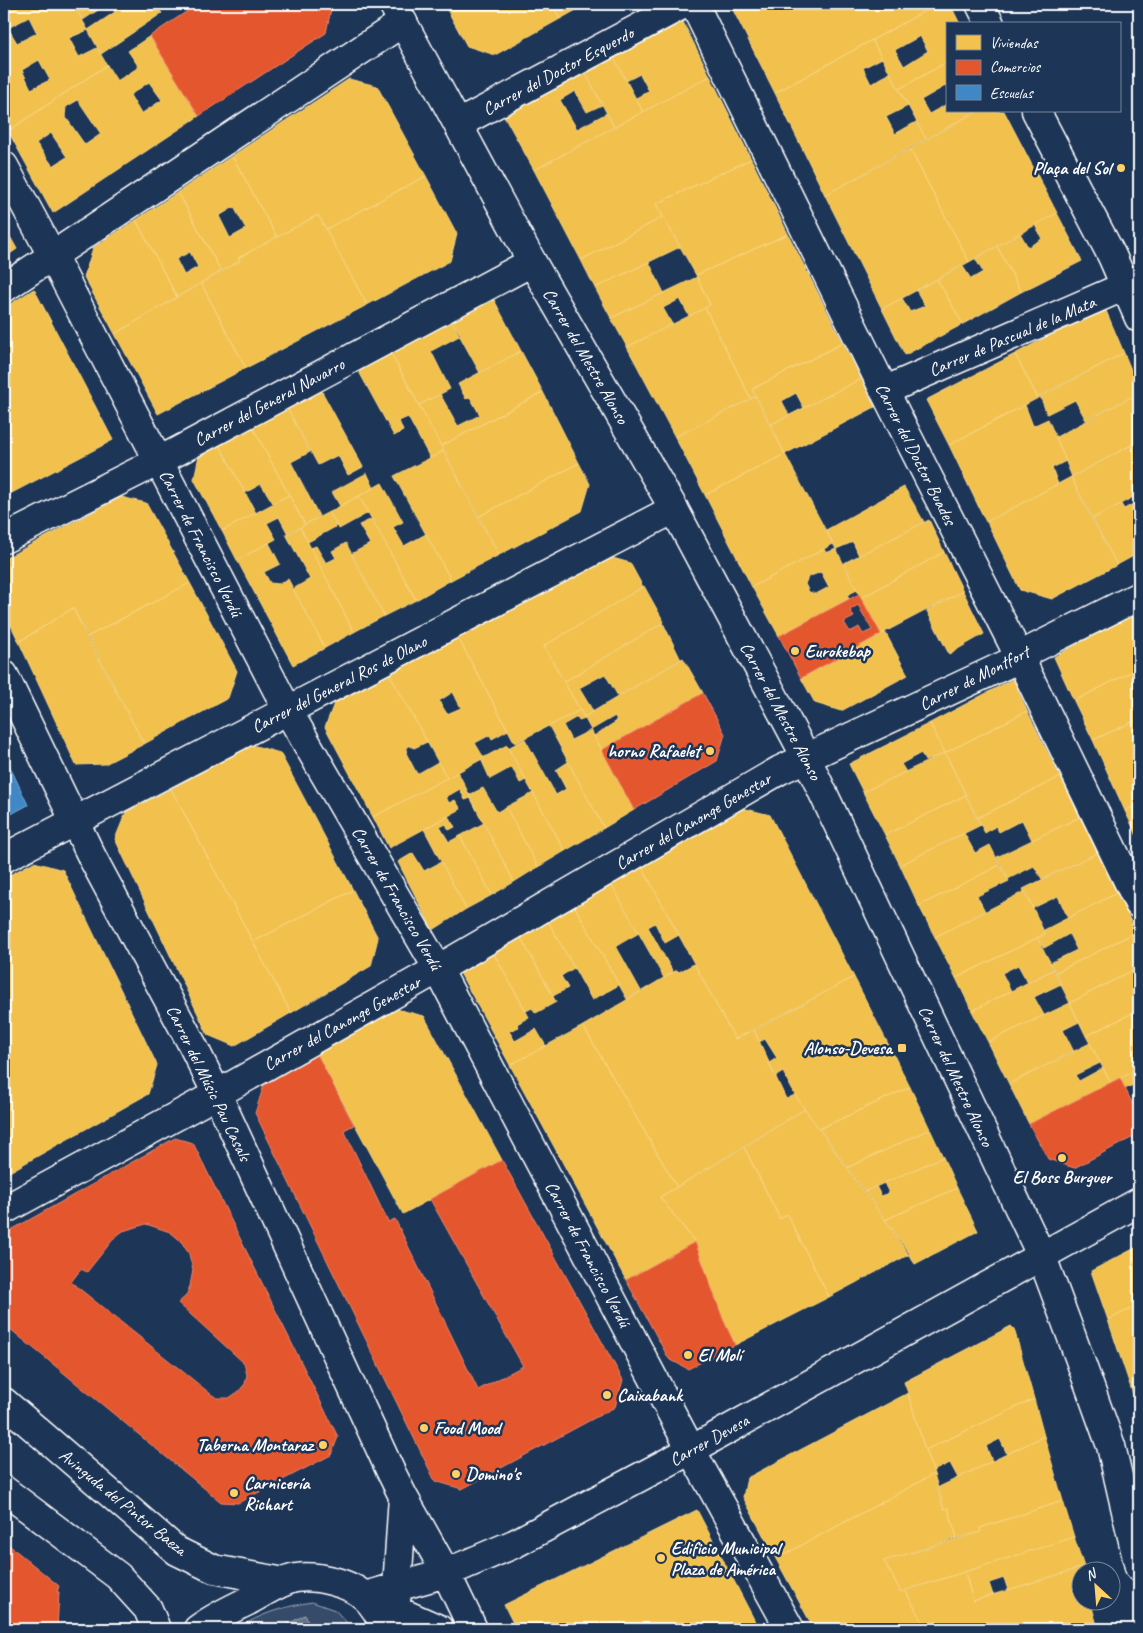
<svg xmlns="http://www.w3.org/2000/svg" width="1143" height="1633" font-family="Caveat,sans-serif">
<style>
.green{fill:#364b69;stroke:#9aa5b4}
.water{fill:#617289;stroke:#a0aab8}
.homes{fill:#f2c14e;stroke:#f6d483;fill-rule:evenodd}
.shops{fill:#e4572e;stroke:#ec896d;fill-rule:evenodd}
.schools{fill:#3f88c5;stroke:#79acd6}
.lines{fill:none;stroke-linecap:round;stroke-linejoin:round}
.minor-casing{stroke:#fff;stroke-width:31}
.major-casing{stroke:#fff;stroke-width:31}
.minor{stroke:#1d3557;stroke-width:28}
.major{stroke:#1d3557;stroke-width:28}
.poi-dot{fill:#ffd166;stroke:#1d3557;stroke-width:2}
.labels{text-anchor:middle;stroke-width:5;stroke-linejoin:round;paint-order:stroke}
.street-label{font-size:18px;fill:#fff;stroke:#1d3557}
.poi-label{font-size:18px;font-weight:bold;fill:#fff;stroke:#1d3557;text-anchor:start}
</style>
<rect width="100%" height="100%" fill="#1d3557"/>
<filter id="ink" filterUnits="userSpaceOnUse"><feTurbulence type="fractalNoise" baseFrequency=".02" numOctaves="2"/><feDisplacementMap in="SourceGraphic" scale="10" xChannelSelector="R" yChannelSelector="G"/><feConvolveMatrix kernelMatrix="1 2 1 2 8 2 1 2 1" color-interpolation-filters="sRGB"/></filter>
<g filter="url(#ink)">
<!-- green -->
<path class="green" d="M 312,1602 L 335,1610 L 353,1629 L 237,1629 C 259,1614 286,1606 312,1602 Z"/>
<!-- water -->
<path class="water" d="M 305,1615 L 312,1629 L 278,1629 Z"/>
<!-- homes -->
<path class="homes" d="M 4,4 L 73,4 L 88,30 L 69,38 L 79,57 L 97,48 L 107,65 L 8,131 L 4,123 ZM 29,17 L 37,33 L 17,43 L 8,28 ZM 39,60 L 50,80 L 31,89 L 22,70 Z
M 73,4 L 107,4 L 83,20 Z
M 110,4 L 154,4 L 162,13 L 101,54 L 88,30 L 115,12 Z
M 444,4 L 552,4 L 560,19 L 495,55 L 467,46 Z
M 552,4 L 587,4 L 560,19 Z
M 730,4 L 938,4 L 775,93 Z
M 938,4 L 950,4 L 960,24 L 947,24 L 947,62 L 899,89 L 872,40 ZM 920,36 L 928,51 L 904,66 L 895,50 Z
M 679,14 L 710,76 L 643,112 L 636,98 L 649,91 L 640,74 L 626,81 L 611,52 Z
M 150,36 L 199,116 L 53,213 L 8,131 L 107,65 L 117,81 L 139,67 L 128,51 ZM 149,82 L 162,100 L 141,114 L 130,95 ZM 78,100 L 101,134 L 85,145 L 65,116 L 66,107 ZM 51,133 L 67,157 L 53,166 L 36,143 Z
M 872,40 L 882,58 L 863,68 L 871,84 L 890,73 L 908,106 L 886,117 L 895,134 L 916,122 L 926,139 L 825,195 L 775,93 Z
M 611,52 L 643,112 L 614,127 L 583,68 Z
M 947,62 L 947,85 L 921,100 L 929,114 L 947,104 L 947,111 L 977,111 L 926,139 L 899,89 Z
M 583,68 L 602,105 L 587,112 L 575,91 L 560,100 L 577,129 L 607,113 L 614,127 L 534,170 L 502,112 Z
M 710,76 L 751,159 L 656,204 L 663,217 L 581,260 L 534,170 Z
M 349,79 L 377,86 L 426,176 L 326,229 L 318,215 L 277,237 L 232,156 Z
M 977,111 L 1004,111 L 1057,213 L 969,262 L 910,149 Z
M 910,149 L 969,262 L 882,309 L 825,195 Z
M 232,156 L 277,237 L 238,258 L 240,261 L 221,271 L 178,192 ZM 234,207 L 246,229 L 230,238 L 219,216 Z
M 751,159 L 788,234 L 696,275 L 656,204 Z
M 426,176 L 457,234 L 450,261 L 367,305 L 326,229 Z
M 178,192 L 221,271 L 177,297 L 136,220 ZM 190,252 L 198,267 L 184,275 L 176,259 Z
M 1057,213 L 1082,261 L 1021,292 L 997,246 L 1020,233 L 1028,247 L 1042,239 L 1035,225 Z
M 318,215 L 367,305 L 246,368 L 201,283 L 240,261 L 238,258 Z
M 663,217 L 680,247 L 595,288 L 581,260 Z
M 136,220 L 177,297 L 115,334 L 84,277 L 93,248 Z
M 4,226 L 17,249 L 4,258 Z
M 788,234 L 843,343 L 752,389 L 756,396 L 751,399 L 705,308 L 710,305 L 696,275 Z
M 997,246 L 1021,292 L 963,324 L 937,279 L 962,265 L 971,279 L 983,272 L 975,258 Z
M 649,262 L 664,293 L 611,318 L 595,288 Z
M 697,277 L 710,305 L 689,316 L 680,299 L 663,308 L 672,324 L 627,347 L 611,318 Z
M 937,279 L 963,324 L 905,355 L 882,309 L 902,298 L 910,312 L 925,306 L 916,290 Z
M 201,283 L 246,368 L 158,414 L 115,334 Z
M 34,289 L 113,440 L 4,497 L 4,308 Z
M 492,296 L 521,351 L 480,373 L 450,318 Z
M 1104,306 L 1124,353 L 1038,398 L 1015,354 Z
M 705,308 L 751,399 L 675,437 L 627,347 Z
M 450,318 L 461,335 L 431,351 L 450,389 L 419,405 L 389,350 Z
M 843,343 L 861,379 L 804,408 L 796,393 L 782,401 L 789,415 L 770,425 L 752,389 Z
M 389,350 L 444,451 L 430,458 L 408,417 L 399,421 L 403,431 L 394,436 L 357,368 Z
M 521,351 L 543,392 L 441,446 L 419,405 L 440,394 L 458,426 L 480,415 L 470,397 L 466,399 L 458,384 Z
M 1124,353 L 1139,389 L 1139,393 L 1086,420 L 1075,400 L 1047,414 L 1040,396 Z
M 1015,354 L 1038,398 L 949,445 L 926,400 Z
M 861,379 L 875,407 L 785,454 L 770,425 Z
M 320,388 L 363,467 L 348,475 L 338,455 L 318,465 L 286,406 Z
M 543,392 L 579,463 L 478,517 L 441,446 Z
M 1139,393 L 1139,441 L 1072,477 L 1056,437 Z
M 756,396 L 785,454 L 705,495 L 675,437 Z
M 1025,405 L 1033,426 L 1048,419 L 1066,461 L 1052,468 L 1058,484 L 986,522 L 949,445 Z
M 286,406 L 310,452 L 291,462 L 319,516 L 305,525 L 251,424 Z
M 251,424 L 289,495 L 273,503 L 261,484 L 245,493 L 218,442 Z
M 1139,441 L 1139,494 L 1092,519 L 1071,477 Z
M 218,442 L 256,513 L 222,531 L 194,479 L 200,451 Z
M 444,451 L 499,555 L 451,580 L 394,476 Z
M 785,454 L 833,544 L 752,587 L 705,495 Z
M 579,463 L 590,484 L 582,511 L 499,555 L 478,517 Z
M 367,473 L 374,488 L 340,506 L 332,492 Z
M 1071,477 L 1117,565 L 1052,599 L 1020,590 L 987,522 Z
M 382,483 L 403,522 L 393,527 L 404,546 L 426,534 L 451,580 L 416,600 L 359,496 Z
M 904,487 L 924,522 L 859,556 L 853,542 L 836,549 L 826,530 Z
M 289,495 L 305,525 L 288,534 L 279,517 L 267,523 L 276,539 L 237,560 L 222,531 Z
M 359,496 L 368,513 L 339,529 L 329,512 Z
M 121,497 L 146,503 L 190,583 L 87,637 L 73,608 L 19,642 L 4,611 L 4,559 Z
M 1139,501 L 1139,553 L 1117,565 L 1092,519 L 1121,504 L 1124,509 Z
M 329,512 L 337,526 L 308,542 L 300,527 Z
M 372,519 L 416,600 L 384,616 L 351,554 L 370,544 L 359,525 Z
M 929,520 L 944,552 L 861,598 L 844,563 Z
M 300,527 L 354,632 L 325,648 L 293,589 L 310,579 L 286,534 Z
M 269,543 L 280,564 L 264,572 L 270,583 L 279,584 L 288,579 L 325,648 L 293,665 L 237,560 Z
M 346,543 L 384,616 L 354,632 L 311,548 L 316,546 L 326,563 L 336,558 L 332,551 Z
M 824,549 L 826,553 L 836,549 L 857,590 L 847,595 L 849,599 L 779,636 L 752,587 ZM 821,572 L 829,587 L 816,594 L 809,592 L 805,584 L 808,577 Z
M 944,552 L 963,591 L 881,634 L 861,598 Z
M 606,556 L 630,563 L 643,587 L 544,646 L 580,710 L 515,743 L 457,636 Z
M 190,583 L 237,671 L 228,698 L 144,744 L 87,637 Z
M 644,586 L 664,622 L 564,682 L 544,646 Z
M 963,591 L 984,634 L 949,654 L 927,611 Z
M 73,608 L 144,744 L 105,764 L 76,765 L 19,642 Z
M 1135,613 L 1139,622 L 1139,668 L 1074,701 L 1054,657 Z
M 663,623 L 681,660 L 618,696 L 605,674 L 579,688 L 593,711 L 584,717 L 564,682 Z
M 885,632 L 908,675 L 841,711 L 815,703 L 801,678 Z
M 457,636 L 508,730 L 492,739 L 490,735 L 475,743 L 484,758 L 447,778 L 389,673 ZM 453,692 L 461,708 L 447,714 L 439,701 Z
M 683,658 L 703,693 L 602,750 L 594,736 L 617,721 L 615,716 L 591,730 L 584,717 Z
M 1139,668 L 1139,719 L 1093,740 L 1074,701 Z
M 389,673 L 427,742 L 414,748 L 408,745 L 406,753 L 417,774 L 438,762 L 447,778 L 373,817 L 325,727 L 335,701 Z
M 1013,679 L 1027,711 L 945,753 L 930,723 Z
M 580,710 L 585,719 L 579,721 L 577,717 L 563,725 L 571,740 L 591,730 L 634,810 L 604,828 L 549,726 Z
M 1027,711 L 1060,777 L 977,818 L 945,753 Z
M 1139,719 L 1139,804 L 1125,811 L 1093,740 Z
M 930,723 L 945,753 L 925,761 L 921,753 L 901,764 L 906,772 L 863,792 L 849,764 Z
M 525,739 L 556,795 L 566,789 L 556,770 L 568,762 L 604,828 L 565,851 L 508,748 Z
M 252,745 L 280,753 L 353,890 L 253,942 L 171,789 Z
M 507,745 L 526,780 L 520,783 L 512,767 L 490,779 L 481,759 Z
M 945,753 L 966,795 L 885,835 L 863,792 Z
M 458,772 L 471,798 L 465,800 L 460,789 L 446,797 L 449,803 L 455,800 L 461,809 L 389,848 L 373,817 Z
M 1060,777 L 1080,817 L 1032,840 L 1022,820 L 999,832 L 996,826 L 985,833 L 977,818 Z
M 483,788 L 497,812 L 506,807 L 538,867 L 514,882 L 469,795 Z
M 171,789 L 291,1013 L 234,1046 L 208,1035 L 115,839 L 126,812 Z
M 533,793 L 565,851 L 538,867 L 506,807 Z
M 966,795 L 981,825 L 900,865 L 885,835 Z
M 1139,804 L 1139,840 L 1125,811 Z
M 742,808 L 770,815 L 854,977 L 735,1039 L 642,867 Z
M 448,816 L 455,827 L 449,830 L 446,824 L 440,827 L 449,842 L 460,836 L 492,895 L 466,909 L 424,829 Z
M 1080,817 L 1097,853 L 1042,879 L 1034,866 L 1008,879 L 997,857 Z
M 484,823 L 514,882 L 492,895 L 460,836 Z
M 964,833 L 975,853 L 990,845 L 1000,865 L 919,906 L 900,865 Z
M 413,853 L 424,871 L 441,862 L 466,909 L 433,930 L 398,862 Z
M 1097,853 L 1117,893 L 1068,918 L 1058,896 L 1033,908 L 1023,889 Z
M 34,862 L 63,870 L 157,1065 L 148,1094 L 4,1175 L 4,878 Z
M 1000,865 L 1009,881 L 977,896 L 985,911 L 935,937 L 919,906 Z
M 642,867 L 679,935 L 665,943 L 655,923 L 648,927 L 673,972 L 664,978 L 611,884 Z
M 611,884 L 639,933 L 616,946 L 641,991 L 627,999 L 574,905 Z
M 353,890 L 378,938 L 371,966 L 291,1013 L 253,942 Z
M 1025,891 L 1045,934 L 956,978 L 935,937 Z
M 1117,893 L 1136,932 L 1055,973 L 1050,963 L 1077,950 L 1069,934 L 1044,948 L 1037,938 L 1045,934 L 1044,930 Z
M 574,905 L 619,985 L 592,1000 L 548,921 Z
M 548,921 L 574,968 L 561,976 L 568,988 L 553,996 L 520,936 Z
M 1136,932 L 1139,938 L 1139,967 L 1070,1003 L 1055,973 Z
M 520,936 L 556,1002 L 536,1013 L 532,1008 L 526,1011 L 493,952 Z
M 1037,938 L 1054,969 L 1028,983 L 1018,965 L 1002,973 L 1011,991 L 972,1011 L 956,978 Z
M 493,952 L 529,1017 L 517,1024 L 519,1027 L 509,1031 L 515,1041 L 536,1029 L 546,1046 L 510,1065 L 459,971 Z
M 694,964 L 735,1039 L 754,1030 L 786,1099 L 795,1095 L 805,1109 L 677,1187 L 583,1026 L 677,970 L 679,972 Z
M 1139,967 L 1139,1010 L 1086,1036 L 1070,1003 Z
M 1054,969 L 1061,984 L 1034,997 L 1044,1015 L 988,1042 L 972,1011 Z
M 854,977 L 910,1087 L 819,1129 L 795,1095 L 783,1072 L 775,1077 L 769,1063 L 777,1058 L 765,1039 L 759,1042 L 754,1030 Z
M 1070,1003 L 1079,1022 L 1063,1030 L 1074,1052 L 1009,1084 L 988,1042 Z
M 396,1009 L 424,1016 L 502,1160 L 403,1214 L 317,1054 Z
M 1139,1010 L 1139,1069 L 1111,1083 L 1086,1036 Z
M 583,1026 L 677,1187 L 660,1197 L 695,1242 L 626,1280 L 510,1065 Z
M 1090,1043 L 1100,1063 L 1075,1075 L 1079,1081 L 1103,1068 L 1111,1083 L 1029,1124 L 1009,1084 Z
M 1139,1069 L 1139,1087 L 1137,1083 L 1125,1089 L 1120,1078 Z
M 910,1087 L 930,1129 L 847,1168 L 819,1129 Z
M 805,1109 L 910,1254 L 829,1297 L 787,1214 L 780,1219 L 744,1147 Z
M 930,1129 L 943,1157 L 864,1192 L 847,1168 Z
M 744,1147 L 780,1219 L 787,1214 L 829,1297 L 735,1345 L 723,1319 L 695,1242 L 660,1197 Z
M 943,1157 L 957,1188 L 885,1220 L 864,1192 L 876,1186 L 881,1196 L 889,1193 L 884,1183 Z
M 957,1188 L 978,1231 L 915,1264 L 885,1220 Z
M 1139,1246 L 1139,1305 L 1108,1320 L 1091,1271 Z
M 1139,1305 L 1139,1405 L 1137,1406 L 1108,1320 Z
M 1011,1326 L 1014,1329 L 1034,1399 L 925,1450 L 908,1393 L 904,1382 Z
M 908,1393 L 925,1450 L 934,1474 L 776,1559 L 743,1497 L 747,1478 Z
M 1034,1399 L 1044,1436 L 1007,1454 L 1000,1439 L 986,1446 L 992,1461 L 958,1478 L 950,1463 L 933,1471 L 925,1450 Z
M 1044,1436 L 1063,1501 L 980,1528 L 981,1532 L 957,1538 L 948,1508 L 944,1509 L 937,1488 Z
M 934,1474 L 944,1509 L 948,1508 L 957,1538 L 884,1561 L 901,1592 L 905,1590 L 926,1629 L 814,1629 L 776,1559 Z
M 1063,1501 L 1074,1537 L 901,1592 L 884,1561 L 981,1532 L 980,1528 Z
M 697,1510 L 759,1629 L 516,1629 L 504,1605 Z
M 1074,1537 L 1084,1567 L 1008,1590 L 1004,1578 L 989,1583 L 993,1595 L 973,1601 L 965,1572 Z
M 1082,1567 L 1080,1600 L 1090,1600 L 1098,1629 L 926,1629 L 905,1590 L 965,1572 L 973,1601 Z"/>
<!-- shops -->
<path class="shops" d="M 198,4 L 332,4 L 326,33 L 199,116 L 150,36 Z
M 859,594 L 881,634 L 801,678 L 779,636 ZM 858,605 L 872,630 L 863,634 L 859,627 L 850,632 L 844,622 L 854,617 L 850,610 Z
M 703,693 L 725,734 L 717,761 L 634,810 L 602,750 Z
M 317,1054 L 354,1125 L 344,1130 L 388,1222 L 395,1219 L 478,1390 L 523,1366 L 430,1199 L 502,1160 L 623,1380 L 615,1407 L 462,1489 L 435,1481 L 255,1113 L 264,1085 Z
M 1120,1078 L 1139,1117 L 1139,1134 L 1074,1168 L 1048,1159 L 1029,1124 Z
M 1139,1103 L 1139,1117 L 1134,1106 Z
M 175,1138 L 193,1143 L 338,1437 L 331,1455 L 238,1503 L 221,1502 L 4,1324 L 4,1234 ZM 146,1224 L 170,1232 L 181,1241 L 189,1254 L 193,1270 L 190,1286 L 186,1296 L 178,1303 L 244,1363 L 247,1375 L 245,1384 L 238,1392 L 229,1398 L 218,1398 L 212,1395 L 71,1282 L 81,1269 L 87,1272 L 115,1237 L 123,1231 Z
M 695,1242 L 723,1319 L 735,1345 L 688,1369 L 669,1359 L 626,1280 Z
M 4,1541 L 59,1586 L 57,1592 L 59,1592 L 57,1629 L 4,1629 Z"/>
<!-- schools -->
<path class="schools" d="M 4,754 L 28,805 L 4,818 Z"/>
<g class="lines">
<defs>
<path id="minor" d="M 694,4 L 885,392 L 1020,658 L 1139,904
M 980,4 L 990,24
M 1036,111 L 1112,256 L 1139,318
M 458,124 L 684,4
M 4,166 L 52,255 L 288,711 L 438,969 L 691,1450 L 790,1629
M 4,288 L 403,22
M 885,392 L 893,387 L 1139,280
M 4,539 L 159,461 L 532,262
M 4,675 L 92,857 L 192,1044 L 217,1094 L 390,1470 L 403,1496 L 446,1573 L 473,1629
M 4,858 L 674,509
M 4,1210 L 217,1094 L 438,969 L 780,770 L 1020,658 L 1033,649 L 1139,596
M 4,1402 L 177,1551 L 214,1569 L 284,1582
M 4,1490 L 118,1576 L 148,1609 L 156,1629
M 365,1596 L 446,1573 L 514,1544 L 691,1450 L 1139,1202
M 375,1601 L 439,1629
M 396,1603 L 403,1496
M 198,1629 C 213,1618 231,1609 248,1601 C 263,1593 280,1581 296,1578 C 316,1575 351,1583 365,1597 C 374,1605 381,1618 385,1629"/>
<path id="major" d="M 393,4 L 532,262 L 674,509 L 807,759 L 1042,1257 L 1071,1335 L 1111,1446 L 1139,1567"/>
</defs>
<!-- minor casing -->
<use href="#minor" class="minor-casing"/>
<!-- major casing -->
<use href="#major" class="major-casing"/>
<!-- minor -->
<use href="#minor" class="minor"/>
<!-- major -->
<use href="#major" class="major"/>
</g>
</g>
<!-- markers -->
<g class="poi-dot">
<circle cx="1121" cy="168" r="5"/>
<circle cx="795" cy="651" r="5"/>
<circle cx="710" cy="751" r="5"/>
<rect x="897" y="1043" width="10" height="10" rx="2.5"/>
<circle cx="1062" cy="1158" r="5"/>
<circle cx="688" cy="1355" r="5"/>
<circle cx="607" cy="1395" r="5"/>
<circle cx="424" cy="1428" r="5"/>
<circle cx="323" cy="1445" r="5"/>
<circle cx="456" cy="1474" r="5"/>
<circle cx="234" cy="1493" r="5"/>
<circle cx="661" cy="1558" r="5"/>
</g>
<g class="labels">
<!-- street labels -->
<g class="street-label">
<text transform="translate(558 71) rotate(-28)" y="6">Carrer del Doctor Esquerdo</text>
<text transform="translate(1012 336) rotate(-23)" y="6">Carrer de Pascual de la Mata</text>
<text transform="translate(586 356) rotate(60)" y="6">Carrer del Mestre Alonso</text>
<text transform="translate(269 402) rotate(-28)" y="6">Carrer del General Navarro</text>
<text transform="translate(916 454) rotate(63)" y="6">Carrer del Doctor Buades</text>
<text transform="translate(201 543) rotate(63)" y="6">Carrer de Francisco Verdú</text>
<text transform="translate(974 678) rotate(-27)" y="6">Carrer de Montfort</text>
<text transform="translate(339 684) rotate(-27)" y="6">Carrer del General Ros de Olano</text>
<text transform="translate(781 711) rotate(62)" y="6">Carrer del Mestre Alonso</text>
<text transform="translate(693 821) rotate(-30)" y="6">Carrer del Canonge Genestar</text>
<text transform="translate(397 898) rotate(60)" y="6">Carrer de Francisco Verdú</text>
<text transform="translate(342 1023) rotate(-29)" y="6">Carrer del Canonge Genestar</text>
<text transform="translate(956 1076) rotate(65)" y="6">Carrer del Mestre Alonso</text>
<text transform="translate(209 1083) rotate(64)" y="6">Carrer del Músic Pau Casals</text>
<text transform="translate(588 1254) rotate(62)" y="6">Carrer de Francisco Verdú</text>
<text transform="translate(709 1440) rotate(-29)" y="6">Carrer Devesa</text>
<text transform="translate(123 1502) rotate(39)" y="6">Avinguda del Pintor Baeza</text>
</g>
<!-- poi labels -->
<g class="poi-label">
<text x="1111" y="174" text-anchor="end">Plaça del Sol</text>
<text x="805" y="657">Eurokebap</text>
<text x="700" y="757" text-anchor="end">horno Rafaelet</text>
<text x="892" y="1054" text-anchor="end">Alonso-Devesa</text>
<text x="1062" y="1183" text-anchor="middle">El Boss Burguer</text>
<text x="698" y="1361">El Molí</text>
<text x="617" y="1401">Caixabank</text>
<text x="434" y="1434">Food Mood</text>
<text x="313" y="1451" text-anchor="end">Taberna Montaraz</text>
<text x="466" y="1480">Domino's</text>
<text x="244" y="1489">Carnicería<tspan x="244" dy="21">Richart</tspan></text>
<text x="671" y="1554">Edificio Municipal<tspan x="671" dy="21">Plaza de América</tspan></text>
</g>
</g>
<!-- margin -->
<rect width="1143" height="1633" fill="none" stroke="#1d3557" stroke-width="20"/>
<rect x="10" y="10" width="1123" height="1613" fill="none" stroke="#fff" stroke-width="2" filter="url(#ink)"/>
<!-- legend -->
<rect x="946" y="22" width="175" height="90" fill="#1d3557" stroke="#77869a"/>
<rect x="956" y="35" width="25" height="15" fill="#f2c14e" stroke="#77869a"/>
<text x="990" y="48" font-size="15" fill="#ffffff">Viviendas</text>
<rect x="956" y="60" width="25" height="15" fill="#e4572e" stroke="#77869a"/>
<text x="990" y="72" font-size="15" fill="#ffffff">Comercios</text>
<rect x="956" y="85" width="25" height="15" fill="#3f88c5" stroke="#77869a"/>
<text x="990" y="98" font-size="15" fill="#ffffff">Escuelas</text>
<!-- north arrow -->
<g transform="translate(1096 1586) rotate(334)"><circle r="24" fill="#1d3557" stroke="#77869a"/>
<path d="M0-4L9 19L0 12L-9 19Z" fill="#ffd166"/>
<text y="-8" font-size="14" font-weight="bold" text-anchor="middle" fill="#ffffff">N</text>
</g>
</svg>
